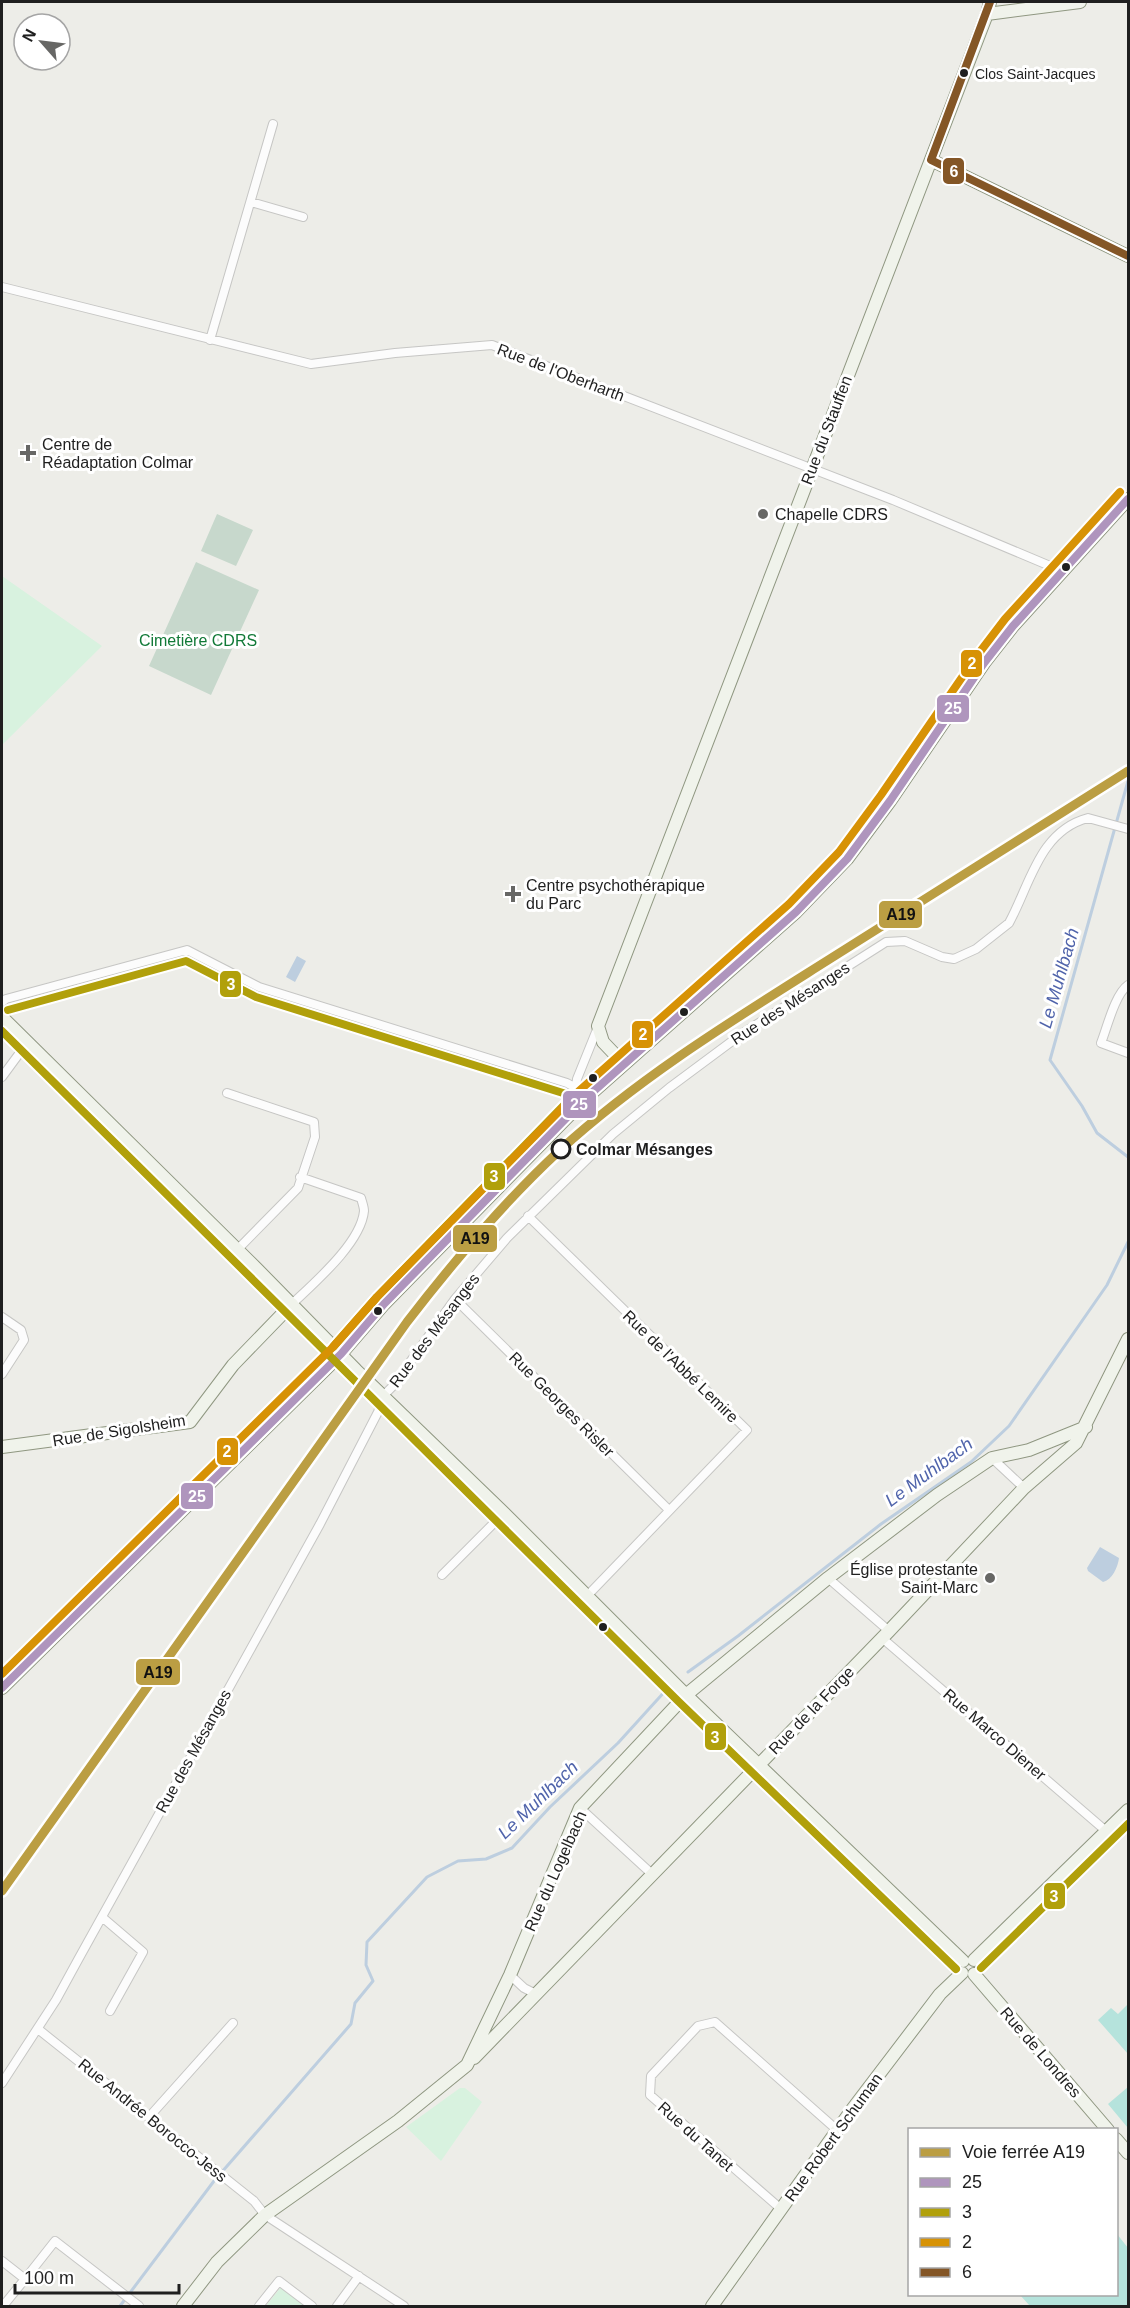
<svg xmlns="http://www.w3.org/2000/svg" width="1130" height="2308" font-family="Helvetica,sans-serif">
<style>
.cemetery{fill:#c7d8cc}
.park{fill:#d8f2df}
.pitch{fill:#b5e3dc}
.water{fill:#bdcedf}
.lines{fill:none;stroke-linecap:round;stroke-linejoin:round}
.stream{stroke:#bdcedf;stroke-width:3}
.street-casing{stroke:#c6c6c4;stroke-width:10}
.secondary-casing{stroke:#8f9781;stroke-width:14}
.street{stroke:#fcfcfc;stroke-width:8}
.secondary{stroke:#f0f3eb;stroke-width:12}
.bus-1-casing{stroke:#fff;stroke-width:12}
.bus-2-casing{stroke:#fff;stroke-width:12}
.bus-3-casing{stroke:#fff;stroke-width:12}
.bus-4-casing{stroke:#fff;stroke-width:12}
.bus-1{stroke:#af95bd;stroke-width:8}
.bus-2{stroke:#b1a00b;stroke-width:8}
.bus-3{stroke:#d79205;stroke-width:8}
.bus-4{stroke:#845626;stroke-width:8}
.rail-1-casing{stroke:#fff;stroke-width:14}
.rail-1{stroke:#bb9e43;stroke-width:9}
.bus-dot{fill:#1f1f1f;stroke:#fff;stroke-width:2}
.poi-dot{fill:#676765;stroke:#fff;stroke-width:2}
.stop-dot{fill:#fff;stroke:#1f1f1f;stroke-width:3}
.labels{text-anchor:middle;stroke-width:6;stroke-linejoin:round;paint-order:stroke}
.bus-label{font-size:14px;fill:#1f1f1f;stroke:#fff;text-anchor:start}
.street-label{font-size:16px;fill:#1f1f1f;stroke:#fff}
.poi-label{font-size:16px;fill:#1f1f1f;stroke:#fff;text-anchor:start}
.park-label{font-size:16px;fill:#117937;stroke:#fff}
.stop-label{font-size:16px;font-weight:bold;fill:#1f1f1f;stroke:#fff;text-anchor:start}
.water-label{font-size:18px;font-style:italic;fill:#5064ab;stroke:#fff}
.line-badge{stroke:#fff;stroke-width:2}
.badge-label{font-size:16px;text-anchor:middle;font-weight:bold;fill:#fff}
.pale-badge-label{font-size:16px;text-anchor:middle;font-weight:bold;fill:#111}
</style>
<rect width="100%" height="100%" fill="#edede8"/>
<!-- cemetery -->
<path class="cemetery" d="M 217,514 L 253,530 L 236,566 L 201,551 Z
M 196,562 L 259,590 L 211,695 L 149,666 Z"/>
<!-- park -->
<path class="park" d="M 2,576 L 102,646 L 2,745 Z
M 460,2088 L 465,2088 L 482,2102 L 441,2161 L 406,2127 Z
M 281,2287 L 307,2306 L 266,2306 Z"/>
<!-- pitch -->
<path class="pitch" d="M 1128,2004 L 1128,2054 L 1098,2020 L 1111,2008 L 1118,2014 Z
M 1128,2087 L 1128,2128 L 1108,2104 Z
M 1117,2234 L 1128,2248 L 1128,2306 L 1030,2306 L 1020,2295 L 1116,2294 Z"/>
<!-- water -->
<path class="water" d="M 297,956 L 306,961 L 295,982 L 286,977 Z
M 1100,1547 L 1119,1558 C 1118,1567 1112,1580 1103,1582 L 1088,1571 L 1087,1568 Z"/>
<g class="lines">
<!-- stream -->
<path class="stream" d="M 1128,781 L 1050,1060 L 1082,1106 L 1097,1133 L 1128,1157
M 688,1672 L 738,1636 L 881,1524 L 971,1462 L 1009,1426 L 1107,1285 L 1128,1242
M 120,2306 L 214,2181 L 351,2024 L 355,2003 L 373,1981 L 366,1965 L 367,1942 L 427,1877 L 458,1861 L 486,1859 L 512,1848 L 550,1807 L 618,1743 L 667,1689"/>
<defs>
<path id="street" d="M 251,202 L 303,217
M 2,287 L 311,364 L 395,353 L 492,345 L 893,500 L 1062,571
M 210,340 L 273,124
M 1128,985 C 1115,994 1107,1028 1101,1043 L 1128,1053
M 2,1002 L 6,999 L 187,950 L 259,987 L 567,1083 L 576,1088 L 586,1098
M 2,1077 L 27,1043
M 576,1088 L 577,1079 L 598,1027
M 227,1093 L 314,1122 L 315,1137 L 298,1188 L 238,1249
M 528,1216 L 747,1430 L 587,1596
M 455,1299 L 668,1509
M 292,1304 C 314,1283 361,1243 364,1211 C 364,1207 362,1202 361,1198 L 300,1177
M 2,1317 L 21,1330 L 24,1340 L 2,1374
M 992,1458 L 1024,1488
M 442,1575 L 504,1513
M 828,1578 L 889,1631
M 882,1638 L 1106,1831
M 580,1808 L 653,1875
M 102,1917 L 143,1952 L 110,2011
M 510,1975 L 524,1988 L 536,1994
M 38,2029 L 254,2201 L 265,2215 L 404,2306
M 2,2083 L 56,2000 L 79,1958 L 320,1524 L 378,1412 L 383,1396 L 393,1386 L 455,1299 L 507,1238 L 613,1134 L 669,1088 L 743,1033 L 886,942 L 905,941 L 942,957 L 954,959 L 976,949 L 1009,923 C 1030,885 1039,831 1088,818 L 1128,829
M 149,2117 L 233,2023
M 781,2209 L 650,2095 L 651,2076 L 698,2026 L 715,2022 L 837,2130
M 2,2261 L 25,2279 L 55,2241 L 139,2306
M 3,2306 L 25,2279
M 259,2306 L 279,2281 L 312,2306
M 337,2306 L 359,2276"/>
<path id="secondary" d="M 987,14 L 1080,2
M 931,160 L 1128,256
M 2,1017 L 256,1268 L 356,1370 L 504,1513 L 686,1695 L 963,1961
M 624,1064 L 603,1042 L 598,1026 L 987,14 L 990,2
M 2,1447 L 190,1422 L 233,1365 L 292,1304
M 2,1688 L 341,1354 L 384,1304 L 586,1098 L 796,912 L 847,859 L 890,801 L 984,663 L 1013,626 L 1128,499
M 974,1960 L 1128,1810
M 974,1974 L 1108,2130
M 474,2058 L 889,1631 L 1024,1488 L 1076,1443 L 1128,1339
M 1116,2139 L 1128,2153
M 183,2306 L 217,2262 L 265,2215 L 398,2121 L 467,2065 L 510,1975 L 580,1808 L 686,1695 L 828,1578 L 937,1495 L 992,1458 L 1029,1450 L 1086,1427
M 712,2306 L 851,2111 L 940,1994 L 962,1973"/>
</defs>
<!-- street casing -->
<use href="#street" class="street-casing"/>
<!-- secondary casing -->
<use href="#secondary" class="secondary-casing"/>
<!-- street -->
<use href="#street" class="street"/>
<!-- secondary -->
<use href="#secondary" class="secondary"/>
<defs>
<path id="bus-1" d="M 2,1688 L 341,1354 L 384,1304 L 586,1098 L 796,912 L 847,859 L 890,801 L 984,663 L 1013,626 L 1128,499"/>
<path id="bus-2" d="M 8,1010 L 186,961 L 256,997 L 563,1093 L 571,1098 L 377,1297 L 333,1347
M 2,1031 L 679,1702 L 956,1969
M 981,1968 L 1128,1824"/>
<path id="bus-3" d="M 2,1674 L 333,1347 L 377,1297 L 579,1091 L 789,904 L 839,852 L 881,795 L 976,657 L 1005,619 L 1120,492"/>
<path id="bus-4" d="M 990,2 L 931,160 L 1128,256"/>
</defs>
<!-- bus-1 casing -->
<use href="#bus-1" class="bus-1-casing"/>
<!-- bus-2 casing -->
<use href="#bus-2" class="bus-2-casing"/>
<!-- bus-3 casing -->
<use href="#bus-3" class="bus-3-casing"/>
<!-- bus-4 casing -->
<use href="#bus-4" class="bus-4-casing"/>
<!-- bus-1 -->
<use href="#bus-1" class="bus-1"/>
<!-- bus-2 -->
<use href="#bus-2" class="bus-2"/>
<!-- bus-3 -->
<use href="#bus-3" class="bus-3"/>
<!-- bus-4 -->
<use href="#bus-4" class="bus-4"/>
<defs>
<path id="rail-1" d="M 2,1891 L 407,1322 C 454,1261 503,1203 559,1151 C 640,1077 733,1020 825,962 C 926,898 1027,835 1128,771"/>
</defs>
<!-- rail-1 casing -->
<use href="#rail-1" class="rail-1-casing"/>
<!-- rail-1 -->
<use href="#rail-1" class="rail-1"/>
</g>
<!-- markers -->
<g class="bus-dot">
<circle cx="964" cy="73" r="5"/>
<circle cx="1066" cy="567" r="5"/>
<circle cx="684" cy="1012" r="5"/>
<circle cx="593" cy="1078" r="5"/>
<circle cx="378" cy="1311" r="5"/>
<circle cx="603" cy="1627" r="5"/>
</g>
<g class="poi-dot">
<path d="M25 444h6v6h6v6h-6v6h-6v-6h-6v-6h6z"/>
<circle cx="763" cy="514" r="6"/>
<path d="M510 885h6v6h6v6h-6v6h-6v-6h-6v-6h6z"/>
<circle cx="990" cy="1578" r="6"/>
</g>
<circle class="stop-dot" cx="561" cy="1149" r="9"/>
<g class="labels">
<!-- bus labels -->
<g class="bus-label">
<text x="975" y="79">Clos Saint-Jacques</text>
</g>
<!-- street labels -->
<g class="street-label">
<text transform="translate(561 372) rotate(21)" y="6">Rue de l'Oberharth</text>
<text transform="translate(826 430) rotate(-69)" y="6">Rue du Stauffen</text>
<text transform="translate(790 1003) rotate(-33)" y="6">Rue des Mésanges</text>
<text transform="translate(434 1330) rotate(-53)" y="6">Rue des Mésanges</text>
<text transform="translate(681 1366) rotate(44)" y="6">Rue de l'Abbé Lemire</text>
<text transform="translate(562 1404) rotate(45)" y="6">Rue Georges Risler</text>
<text transform="translate(119 1430) rotate(-9)" y="6">Rue de Sigolsheim</text>
<text transform="translate(811 1710) rotate(-46)" y="6">Rue de la Forge</text>
<text transform="translate(995 1734) rotate(41)" y="6">Rue Marco Diener</text>
<text transform="translate(193 1751) rotate(-61)" y="6">Rue des Mésanges</text>
<text transform="translate(555 1871) rotate(-66)" y="6">Rue du Logelbach</text>
<text transform="translate(1041 2052) rotate(49)" y="6">Rue de Londres</text>
<text transform="translate(153 2120) rotate(39)" y="6">Rue Andrée Borocco-Jess</text>
<text transform="translate(696 2136) rotate(42)" y="6">Rue du Tanet</text>
<text transform="translate(833 2137) rotate(-54)" y="6">Rue Robert Schuman</text>
</g>
<!-- poi labels -->
<g class="poi-label">
<text x="42" y="450">Centre de<tspan x="42" dy="18">Réadaptation Colmar</tspan></text>
<text x="775" y="520">Chapelle CDRS</text>
<text x="526" y="891">Centre psychothérapique<tspan x="526" dy="18">du Parc</tspan></text>
<text x="978" y="1575" text-anchor="end">Église protestante<tspan x="978" dy="18">Saint-Marc</tspan></text>
</g>
<!-- park labels -->
<g class="park-label">
<text x="198" y="646">Cimetière CDRS</text>
</g>
<!-- stop labels -->
<g class="stop-label">
<text x="576" y="1155">Colmar Mésanges</text>
</g>
<!-- water labels -->
<g class="water-label">
<text transform="translate(1059 978) rotate(-74)" y="6">Le Muhlbach</text>
<text transform="translate(929 1472) rotate(-36)" y="6">Le Muhlbach</text>
<text transform="translate(538 1800) rotate(-44)" y="6">Le Muhlbach</text>
</g>
</g>
<g class="line-badge">
<rect x="942" y="157" width="23" height="28" rx="6" fill="#845626"/>
<rect x="960" y="649" width="23" height="29" rx="6" fill="#d79205"/>
<rect x="936" y="694" width="34" height="29" rx="6" fill="#af95bd"/>
<rect x="878" y="900" width="45" height="29" rx="6" fill="#bb9e43"/>
<rect x="219" y="970" width="23" height="28" rx="6" fill="#b1a00b"/>
<rect x="631" y="1020" width="23" height="29" rx="6" fill="#d79205"/>
<rect x="562" y="1090" width="35" height="29" rx="6" fill="#af95bd"/>
<rect x="483" y="1162" width="23" height="29" rx="6" fill="#b1a00b"/>
<rect x="452" y="1224" width="46" height="29" rx="6" fill="#bb9e43"/>
<rect x="216" y="1437" width="23" height="29" rx="6" fill="#d79205"/>
<rect x="180" y="1482" width="34" height="28" rx="6" fill="#af95bd"/>
<rect x="135" y="1658" width="46" height="28" rx="6" fill="#bb9e43"/>
<rect x="704" y="1722" width="23" height="29" rx="6" fill="#b1a00b"/>
<rect x="1043" y="1882" width="23" height="28" rx="6" fill="#b1a00b"/>
</g>
<g class="badge-label">
<text x="954" y="177">6</text>
<text x="972" y="669">2</text>
<text x="953" y="714">25</text>
<text x="231" y="990">3</text>
<text x="643" y="1040">2</text>
<text x="579" y="1110">25</text>
<text x="494" y="1182">3</text>
<text x="227" y="1457">2</text>
<text x="197" y="1502">25</text>
<text x="715" y="1743">3</text>
<text x="1054" y="1902">3</text>
</g>
<g class="pale-badge-label">
<text x="901" y="920">A19</text>
<text x="475" y="1244">A19</text>
<text x="158" y="1678">A19</text>
</g>
<!-- border -->
<rect width="1130" height="2308" fill="none" stroke="#1f1f1f" stroke-width="6"/>
<!-- legend -->
<rect x="908" y="2128" width="210" height="168" fill="#ffffff" stroke="#a5a5a5" stroke-width="1.5"/>
<rect x="920" y="2148" width="30" height="9" fill="#bb9e43" stroke="#a5a5a5" stroke-width="1.5"/>
<text x="962" y="2158" font-size="18" fill="#1f1f1f">Voie ferrée A19</text>
<rect x="920" y="2178" width="30" height="9" fill="#af95bd" stroke="#a5a5a5" stroke-width="1.5"/>
<text x="962" y="2188" font-size="18" fill="#1f1f1f">25</text>
<rect x="920" y="2208" width="30" height="9" fill="#b1a00b" stroke="#a5a5a5" stroke-width="1.5"/>
<text x="962" y="2218" font-size="18" fill="#1f1f1f">3</text>
<rect x="920" y="2238" width="30" height="9" fill="#d79205" stroke="#a5a5a5" stroke-width="1.5"/>
<text x="962" y="2248" font-size="18" fill="#1f1f1f">2</text>
<rect x="920" y="2268" width="30" height="9" fill="#845626" stroke="#a5a5a5" stroke-width="1.5"/>
<text x="962" y="2278" font-size="18" fill="#1f1f1f">6</text>
<!-- north arrow -->
<g transform="translate(42 42) rotate(298)"><circle r="28" fill="#ffffff" stroke="#a5a5a5" stroke-width="1.5"/>
<path d="M0-4.5L10 22L0 15L-10 22Z" fill="#676765"/>
<text y="-9" font-size="16" font-weight="bold" text-anchor="middle" fill="#1f1f1f">N</text>
</g>
<!-- scale -->
<path d="M15 2284v9h164v-9" fill="none" stroke="#1f1f1f" stroke-width="3"/>
<text x="24" y="2284" font-size="18" fill="#1f1f1f" stroke="#ffffff" stroke-width="4.5" paint-order="stroke">100 m</text>
</svg>
